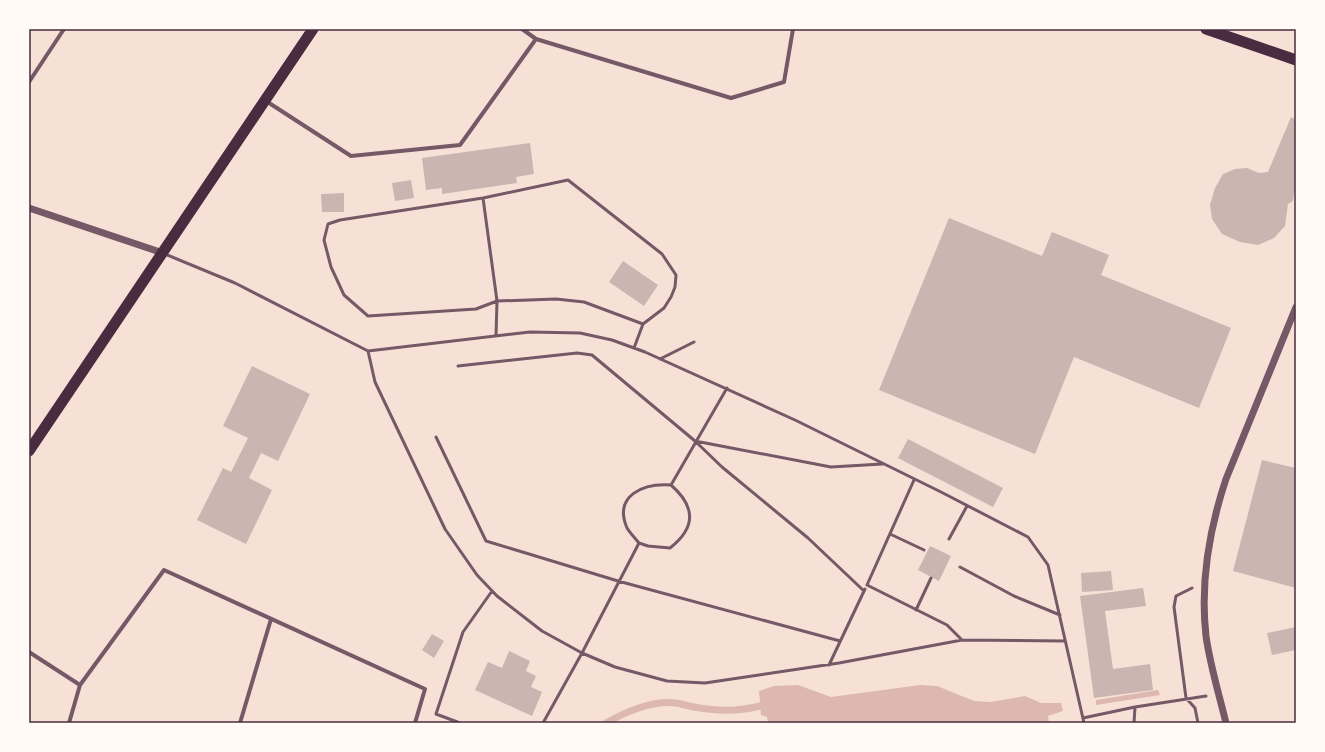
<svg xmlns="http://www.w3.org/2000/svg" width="1325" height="752" font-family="Helvetica,sans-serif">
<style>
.water{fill:#dcb8b0}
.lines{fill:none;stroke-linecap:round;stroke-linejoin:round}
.stream{stroke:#dcb8b0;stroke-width:7}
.building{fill:#ccb4b1}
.service{stroke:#755966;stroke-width:3}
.minor{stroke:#755966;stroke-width:4}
.tertiary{stroke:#755966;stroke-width:7}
.trunk{stroke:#4a2c40;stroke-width:11}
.neatline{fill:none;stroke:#4a2c40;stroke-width:1.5}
</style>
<rect width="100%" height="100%" fill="#f7e1d7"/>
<!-- water -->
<path class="water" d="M 798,685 L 831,697 L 920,685 L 937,686 L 974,701 L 991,702 L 1025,696 L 1041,703 L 1061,703 L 1063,711 L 1048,716 L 1049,723 L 768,723 L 767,717 L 761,715 L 759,691 L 774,686 Z
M 1158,690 L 1160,695 L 1096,705 L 1096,700 Z"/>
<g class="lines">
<!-- stream -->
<path class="stream" d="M 606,723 C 625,712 653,700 676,703 C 682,704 688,706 694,707 C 718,711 736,712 760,706"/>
</g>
<!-- building -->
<path class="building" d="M 1291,117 L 1296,120 L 1296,191 L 1294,193 L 1293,201 L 1288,204 L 1285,226 L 1274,238 L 1258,245 L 1240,242 L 1222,234 L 1212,219 L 1210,205 L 1215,188 L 1223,174 L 1235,169 L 1247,168 L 1259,173 L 1268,172 Z
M 530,143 L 534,174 L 516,177 L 517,183 L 442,194 L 442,188 L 426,190 L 422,158 Z
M 411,180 L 414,198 L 395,201 L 392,183 Z
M 344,193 L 344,212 L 322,212 L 321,194 Z
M 949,218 L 1042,256 L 1052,232 L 1109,255 L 1101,275 L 1231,328 L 1199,408 L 1074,357 L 1035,454 L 879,390 Z
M 623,261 L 658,285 L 644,306 L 609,282 Z
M 252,366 L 310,394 L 278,461 L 261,453 L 249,478 L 272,490 L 246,544 L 197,520 L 223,468 L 231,472 L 248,438 L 223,426 Z
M 908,439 L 1003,488 L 993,507 L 898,458 Z
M 1262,460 L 1296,468 L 1296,588 L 1233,571 Z
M 930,546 L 951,556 L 939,581 L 918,570 Z
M 1111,571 L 1113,590 L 1082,592 L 1081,573 Z
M 1143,588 L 1146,606 L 1105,611 L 1113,669 L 1150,664 L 1153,690 L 1094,698 L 1080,596 Z
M 1296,627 L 1296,650 L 1272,655 L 1267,633 Z
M 432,634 L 444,641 L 434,658 L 422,650 Z
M 509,651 L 530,661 L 526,671 L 536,676 L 531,687 L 542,692 L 532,716 L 475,690 L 488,662 L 502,668 Z"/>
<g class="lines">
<!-- service -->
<path class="service" d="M 483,198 L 497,301 L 496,336
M 165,254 L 235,283 L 368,351 L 530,332 L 580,333 L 612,340 L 645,352 L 795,420 L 941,492 L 1028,537 L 1048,565 L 1084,723
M 634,348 L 643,324 L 664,308 L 671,297 L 675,287 L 676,275 L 662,254 L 568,180 L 483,198 L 340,220 L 328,224 L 324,240 L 331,267 L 344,295 L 368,316 L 476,309 L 497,301 L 556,299 L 584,302 L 643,324
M 368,351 L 375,382 L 445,529 L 477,575 L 497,596 L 542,631 L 582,653 L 543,723
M 660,359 L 694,342
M 458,366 L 577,353 L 592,355 L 695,441 L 831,467 L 882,464
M 727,388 L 671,485 C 644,483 613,495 627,528 C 630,533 635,538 639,543 L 582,653 L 615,667 L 667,681 L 705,683 L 839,663 L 962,640 L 1065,641
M 436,437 L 486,541 L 618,581 L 840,641
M 695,441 L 722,467 L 808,538 L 864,591
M 914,480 L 867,585 L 947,625 L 962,640
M 890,534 L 924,550
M 949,539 L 967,506
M 639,543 L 648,546 L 670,548 C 697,527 695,506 671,485
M 960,567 L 1014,596 L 1060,615
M 1192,588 L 1176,596 L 1174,607 L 1186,698 L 1195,708 L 1198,723
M 916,610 L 931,578
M 829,665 L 865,589
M 1083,718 L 1135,707 L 1206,696
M 460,723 L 436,714 L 463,632 L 492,591
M 1134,723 L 1135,707"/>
<!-- minor -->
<path class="minor" d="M 522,29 L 536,39 L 731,98 L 784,82 L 793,29
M 29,82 L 64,29
M 266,101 L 351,156 L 460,145 L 536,39
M 29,652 L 80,685 L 164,570 L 425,689 L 415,723
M 69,723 L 80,685
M 240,723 L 271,619"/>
<!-- tertiary -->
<path class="tertiary" d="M 29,208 L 163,253
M 1226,723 C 1219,694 1210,665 1206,636 C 1200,583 1209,530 1226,479 L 1296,307"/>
<!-- trunk -->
<path class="trunk" d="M 1206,29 L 1296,60
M 29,451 L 313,29"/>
</g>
<!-- border -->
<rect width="1325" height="752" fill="none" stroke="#fffaf5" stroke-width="60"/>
<rect x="30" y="30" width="1265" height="692" class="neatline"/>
</svg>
